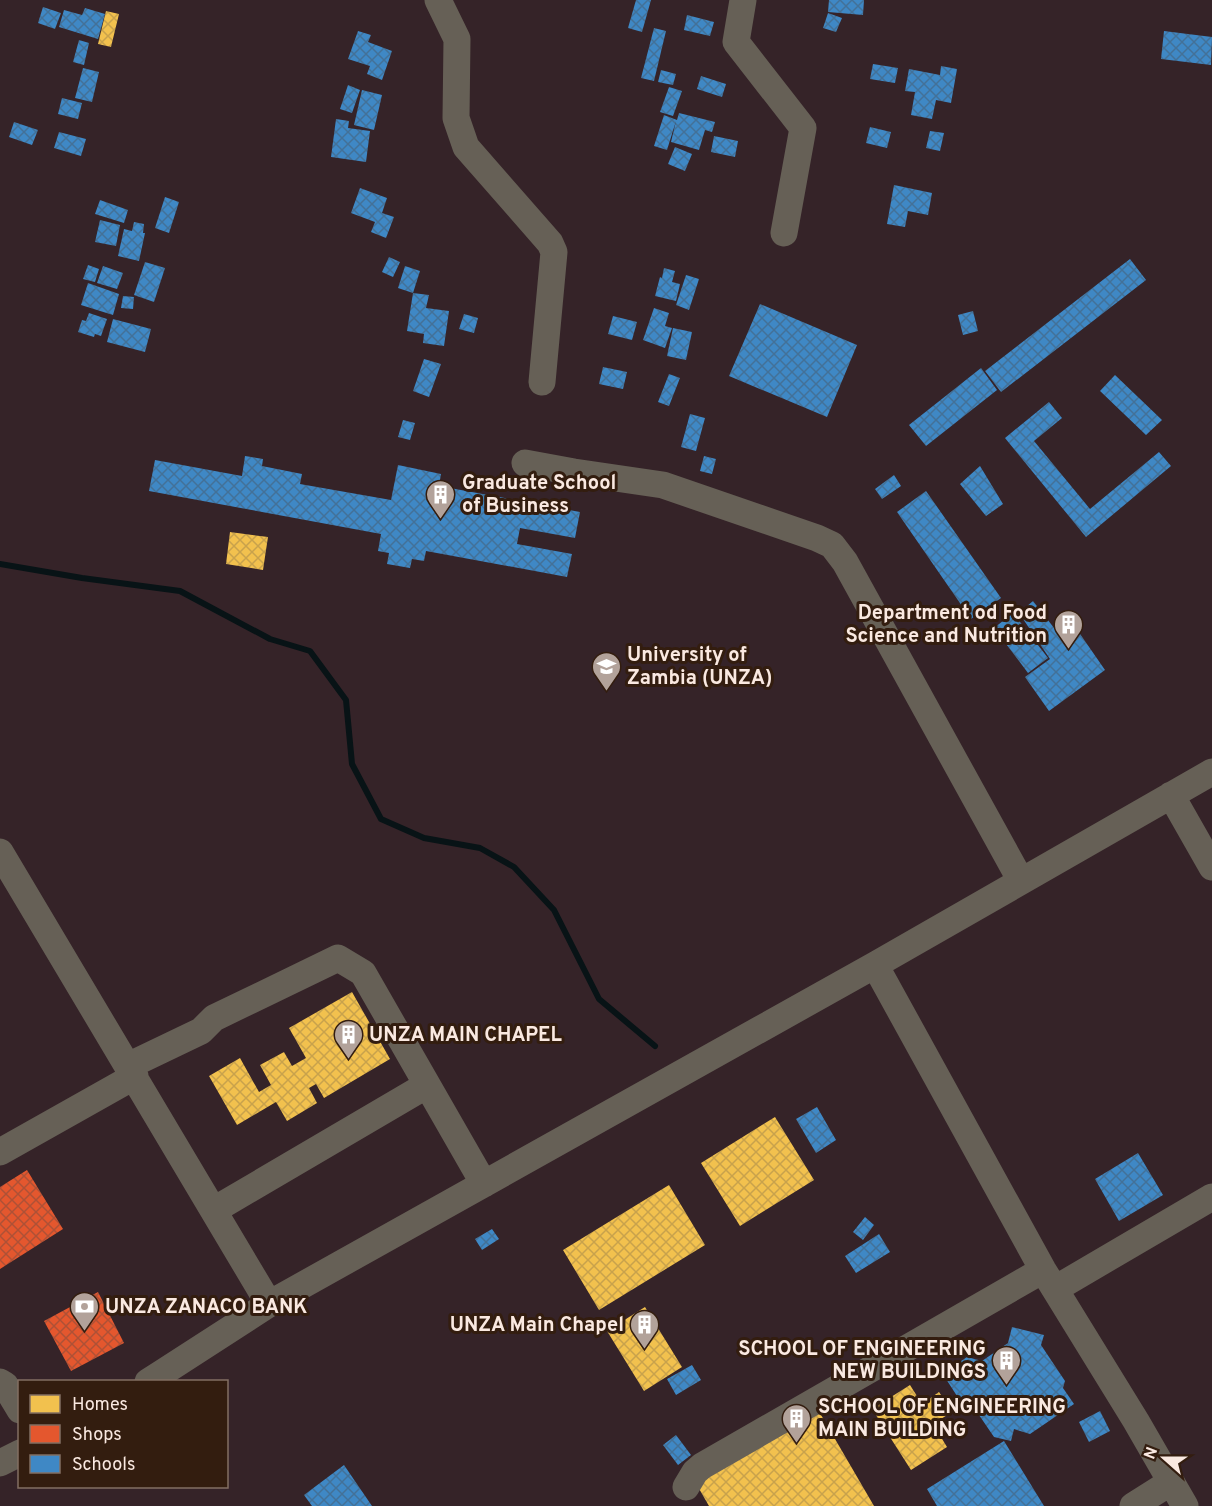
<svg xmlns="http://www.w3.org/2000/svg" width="1212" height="1506" font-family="Overpass,sans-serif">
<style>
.education{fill:#352328;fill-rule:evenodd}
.homes{fill:url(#homes-cross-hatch)}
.shops{fill:url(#shops-cross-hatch)}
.schools{fill:url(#schools-cross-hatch)}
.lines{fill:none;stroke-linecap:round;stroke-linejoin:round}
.stream{stroke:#081316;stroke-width:6}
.minor{stroke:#666056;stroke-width:27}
.labels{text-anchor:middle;stroke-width:6;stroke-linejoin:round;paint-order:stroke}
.poi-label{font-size:20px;font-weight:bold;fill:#fae9e1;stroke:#331d0f;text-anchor:start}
</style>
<defs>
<pattern id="homes-cross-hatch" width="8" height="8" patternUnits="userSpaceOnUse" patternTransform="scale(1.5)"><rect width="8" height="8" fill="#f2c14e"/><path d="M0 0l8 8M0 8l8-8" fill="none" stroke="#c8a24c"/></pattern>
<pattern id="shops-cross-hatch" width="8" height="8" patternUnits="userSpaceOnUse" patternTransform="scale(1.5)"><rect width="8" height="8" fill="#e4572e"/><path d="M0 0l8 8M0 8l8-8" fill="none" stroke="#ae5136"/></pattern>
<pattern id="schools-cross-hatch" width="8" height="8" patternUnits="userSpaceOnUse" patternTransform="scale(1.5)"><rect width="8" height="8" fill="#3f88c5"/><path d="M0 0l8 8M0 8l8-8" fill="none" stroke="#437198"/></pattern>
</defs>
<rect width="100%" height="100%" fill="#2b1f17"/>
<!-- education -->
<path class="education" d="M 0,0 L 1212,0 L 1212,1506 L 0,1506 ZM 20,1382 L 226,1382 L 226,1486 L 20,1486 Z"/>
<!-- homes -->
<path class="homes" d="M 106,11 L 119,14 L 111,47 L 98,44 Z
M 230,532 L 268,537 L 263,570 L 226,564 Z
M 352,992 L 390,1059 L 324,1098 L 316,1084 L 309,1088 L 317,1103 L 287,1121 L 276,1102 L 237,1125 L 209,1076 L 240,1058 L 259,1092 L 271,1085 L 260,1065 L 284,1052 L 292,1066 L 306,1058 L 289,1028 Z
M 775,1117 L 814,1180 L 740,1226 L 701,1163 Z
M 669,1185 L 705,1245 L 599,1310 L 563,1250 Z
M 645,1307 L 682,1367 L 644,1391 L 607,1331 Z
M 910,1385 L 922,1404 L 939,1392 L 952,1412 L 933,1424 L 947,1447 L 911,1470 L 872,1409 Z
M 817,1408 L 874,1506 L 709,1506 L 694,1480 Z"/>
<!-- shops -->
<path class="shops" d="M 27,1170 L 63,1229 L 0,1269 L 0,1187 Z
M 98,1292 L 124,1343 L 71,1371 L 44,1321 Z"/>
<!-- schools -->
<path class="schools" d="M 636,0 L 651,0 L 642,32 L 628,28 Z
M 829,0 L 864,0 L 863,15 L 828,12 Z
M 43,7 L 61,13 L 55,29 L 38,23 Z
M 85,8 L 105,14 L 98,39 L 59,27 L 64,10 L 82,15 Z
M 828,13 L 842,18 L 836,32 L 823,28 Z
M 687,15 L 714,22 L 710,36 L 684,30 Z
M 654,28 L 666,31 L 654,81 L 641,78 Z
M 358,31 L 371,35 L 368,42 L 392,51 L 382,80 L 367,74 L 370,66 L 348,59 Z
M 1164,31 L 1212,37 L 1211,65 L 1161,59 Z
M 79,40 L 89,43 L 84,65 L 73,62 Z
M 873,64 L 898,68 L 895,83 L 870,79 Z
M 941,66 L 957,69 L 951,103 L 936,100 L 932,119 L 911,115 L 915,92 L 905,91 L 909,69 L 940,75 Z
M 83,68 L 99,72 L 92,102 L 75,98 Z
M 661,70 L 676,74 L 673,85 L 658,82 Z
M 701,76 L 726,84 L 722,97 L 697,89 Z
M 348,85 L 360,90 L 352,113 L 340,109 Z
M 669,87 L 682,91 L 673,116 L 660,112 Z
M 362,90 L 382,95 L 374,130 L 354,125 Z
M 62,98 L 82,103 L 78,119 L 58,114 Z
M 679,113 L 715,122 L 712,132 L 705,130 L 699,150 L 671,142 L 676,121 L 667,150 L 654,146 L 664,115 L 677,120 Z
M 336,119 L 349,121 L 348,128 L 370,131 L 366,162 L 331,157 Z
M 14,122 L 38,130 L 32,145 L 9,137 Z
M 870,127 L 891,132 L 887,148 L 866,143 Z
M 930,131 L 944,133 L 940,151 L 926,148 Z
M 59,132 L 86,139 L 81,156 L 54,148 Z
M 714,136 L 738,141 L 735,157 L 711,152 Z
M 675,147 L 692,154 L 685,171 L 668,164 Z
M 894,185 L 932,193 L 928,215 L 908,211 L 905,227 L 887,224 Z
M 360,188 L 387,198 L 382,213 L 394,217 L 386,238 L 371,232 L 375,222 L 351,213 Z
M 165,197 L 179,202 L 169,233 L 155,228 Z
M 100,200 L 128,210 L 124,223 L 95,214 Z
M 100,220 L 120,225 L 116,246 L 95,242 Z
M 134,222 L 144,224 L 143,233 L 145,233 L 139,261 L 118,256 L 124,229 L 132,231 Z
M 389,257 L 400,262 L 393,277 L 382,272 Z
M 1130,259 L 1146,280 L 1001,392 L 985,371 Z
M 145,262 L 165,268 L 154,302 L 134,295 Z
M 88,265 L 99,269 L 95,282 L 83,279 Z
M 103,266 L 123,273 L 117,289 L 97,283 Z
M 405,266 L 420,271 L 413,293 L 398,288 Z
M 664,268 L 675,271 L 672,282 L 680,284 L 676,301 L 655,296 L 660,277 L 662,278 Z
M 686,275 L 699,279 L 689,310 L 676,305 Z
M 88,283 L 119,294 L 113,315 L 81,305 Z
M 413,293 L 429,295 L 426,308 L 449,311 L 444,346 L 423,343 L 424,334 L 407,331 Z
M 123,296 L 134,297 L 133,309 L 121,308 Z
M 760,304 L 857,345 L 827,417 L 729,376 Z
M 654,308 L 669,313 L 665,326 L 672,328 L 665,348 L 643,340 Z
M 973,311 L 978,331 L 963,335 L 958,315 Z
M 89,313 L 107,319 L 101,336 L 95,334 L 94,337 L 78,332 L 82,320 L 86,321 Z
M 464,314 L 478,318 L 474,333 L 459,329 Z
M 613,316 L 637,322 L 632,340 L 608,334 Z
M 113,319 L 151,329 L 145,352 L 107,342 Z
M 673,328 L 692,332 L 686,360 L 667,356 Z
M 424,359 L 441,364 L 429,397 L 413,391 Z
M 603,367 L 627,372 L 623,389 L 599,384 Z
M 981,368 L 997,390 L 926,446 L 909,425 Z
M 669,374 L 680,378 L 669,406 L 658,402 Z
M 1115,375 L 1162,420 L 1146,435 L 1100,391 Z
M 1049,402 L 1062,418 L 1034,441 L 1090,509 L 1159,452 L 1171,466 L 1086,537 L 1005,438 Z
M 690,414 L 705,418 L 696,451 L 681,447 Z
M 403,420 L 415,423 L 410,440 L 398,437 Z
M 245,456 L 263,459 L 262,466 L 302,474 L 300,484 L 391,500 L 398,465 L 441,474 L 439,486 L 580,512 L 575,538 L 520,528 L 517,544 L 572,554 L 567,577 L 426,551 L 424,561 L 412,559 L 410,568 L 387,564 L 389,553 L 378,551 L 381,534 L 149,491 L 155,460 L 242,476 Z
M 704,456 L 716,459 L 712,474 L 700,471 Z
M 980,466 L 1003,504 L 986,516 L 960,484 Z
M 894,475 L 901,486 L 882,499 L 875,489 Z
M 926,491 L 1001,598 L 971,619 L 897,512 Z
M 1033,601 L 1065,642 L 1078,631 L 1105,670 L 1049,711 L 1025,677 L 1050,659 L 1019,613 Z
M 1013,613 L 1048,658 L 1028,673 L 994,628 Z
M 817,1107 L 836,1140 L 816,1153 L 796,1119 Z
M 1138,1153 L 1163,1195 L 1119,1221 L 1095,1179 Z
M 865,1217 L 874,1225 L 863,1240 L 853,1232 Z
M 492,1229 L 499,1239 L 482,1250 L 475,1239 Z
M 879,1234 L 890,1252 L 856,1273 L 845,1256 Z
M 1012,1327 L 1044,1335 L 1041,1345 L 1065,1381 L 1063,1388 L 1074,1404 L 1030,1434 L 1014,1429 L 1011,1441 L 994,1437 L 979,1415 L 968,1413 L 946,1379 L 948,1370 L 967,1357 L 982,1361 L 1008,1343 Z
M 692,1365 L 701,1380 L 676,1395 L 667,1379 Z
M 1100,1411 L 1110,1431 L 1089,1442 L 1079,1422 Z
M 676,1435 L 691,1455 L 678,1465 L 663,1445 Z
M 1004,1441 L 1044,1506 L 937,1506 L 927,1489 Z
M 344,1465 L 372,1506 L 312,1506 L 304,1495 Z"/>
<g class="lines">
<!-- stream -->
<path class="stream" d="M 0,564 L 82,578 L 180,591 L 270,639 L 310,651 L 346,700 L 352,764 L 381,819 L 424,838 L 480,848 L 514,867 L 554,910 L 599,999 L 655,1046"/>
<!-- minor -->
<path class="minor" d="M 438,0 L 457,39 L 456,118 L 466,147 L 550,243 L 554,252 L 542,382
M 743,0 L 736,42 L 803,128 L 784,233
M 525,463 L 574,472 L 663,485 L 817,538 L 832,545 L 845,562 L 1021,881
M 1171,795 L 1212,867
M 0,852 L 269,1304
M 875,965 L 1043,1270 L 1136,1421 L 1185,1506
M 128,1066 L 201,1031 L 214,1018 L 338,958 L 363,973 L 484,1184
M 0,1152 L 135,1076
M 214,1210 L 427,1085
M 1055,1289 L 1212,1197
M 0,1382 L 5,1385 L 20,1410
M 148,1382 L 159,1375 L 269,1304 L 875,965 L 1212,772
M 0,1463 L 20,1453
M 686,1487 L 695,1472 L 702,1466 L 1043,1270
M 1133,1506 L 1171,1482"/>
</g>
<!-- icons -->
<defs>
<symbol id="building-pin" viewBox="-11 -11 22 30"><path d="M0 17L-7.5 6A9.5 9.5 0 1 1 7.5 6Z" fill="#b2a29a" stroke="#331d0f"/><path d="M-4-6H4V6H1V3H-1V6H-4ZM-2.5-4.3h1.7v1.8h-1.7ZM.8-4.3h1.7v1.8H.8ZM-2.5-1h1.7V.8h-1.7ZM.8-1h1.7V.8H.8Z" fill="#fff"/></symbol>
<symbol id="university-pin" viewBox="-11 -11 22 30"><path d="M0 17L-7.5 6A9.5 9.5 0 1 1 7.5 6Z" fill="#b2a29a" stroke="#331d0f"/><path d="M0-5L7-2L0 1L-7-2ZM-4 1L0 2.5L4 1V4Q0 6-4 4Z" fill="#fff"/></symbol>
<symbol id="bank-pin" viewBox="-11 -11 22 30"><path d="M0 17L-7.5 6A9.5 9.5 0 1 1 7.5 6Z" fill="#b2a29a" stroke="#331d0f"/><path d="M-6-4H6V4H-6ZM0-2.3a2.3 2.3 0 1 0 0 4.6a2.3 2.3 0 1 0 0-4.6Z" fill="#fff"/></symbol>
</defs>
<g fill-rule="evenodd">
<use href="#building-pin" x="424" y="478" width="33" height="45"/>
<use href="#building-pin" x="1052" y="608" width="33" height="45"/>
<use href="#university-pin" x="590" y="650" width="33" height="45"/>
<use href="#building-pin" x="332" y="1018" width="33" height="45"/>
<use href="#bank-pin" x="68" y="1290" width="33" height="45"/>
<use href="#building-pin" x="628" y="1308" width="33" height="45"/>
<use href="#building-pin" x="990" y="1344" width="33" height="45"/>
<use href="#building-pin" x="780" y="1402" width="33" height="45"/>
</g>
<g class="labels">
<!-- poi labels -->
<g class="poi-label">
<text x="462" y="489">Graduate School<tspan x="462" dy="23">of Business</tspan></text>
<text x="1047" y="619" text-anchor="end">Department od Food<tspan x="1047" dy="23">Science and Nutrition</tspan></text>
<text x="627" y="661">University of<tspan x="627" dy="23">Zambia (UNZA)</tspan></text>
<text x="369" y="1041">UNZA MAIN CHAPEL</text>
<text x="105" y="1313">UNZA ZANACO BANK</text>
<text x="624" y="1331" text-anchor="end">UNZA Main Chapel</text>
<text x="986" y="1355" text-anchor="end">SCHOOL OF ENGINEERING<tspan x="986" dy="23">NEW BUILDINGS</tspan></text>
<text x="818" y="1413">SCHOOL OF ENGINEERING<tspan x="818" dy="23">MAIN BUILDING</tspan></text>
</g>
</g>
<!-- legend -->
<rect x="18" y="1380" width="210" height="108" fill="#331d0f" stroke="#836f63" stroke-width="1.5"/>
<rect x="30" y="1395" width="30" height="18" fill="#f2c14e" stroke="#836f63" stroke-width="1.5"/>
<text x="72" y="1410" font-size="18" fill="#fae9e1">Homes</text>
<rect x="30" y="1425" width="30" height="18" fill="#e4572e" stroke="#836f63" stroke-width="1.5"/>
<text x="72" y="1440" font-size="18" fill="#fae9e1">Shops</text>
<rect x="30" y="1455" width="30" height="18" fill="#3f88c5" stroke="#836f63" stroke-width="1.5"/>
<text x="72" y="1470" font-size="18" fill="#fae9e1">Schools</text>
<!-- north arrow -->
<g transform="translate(1164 1458) rotate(291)" stroke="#331d0f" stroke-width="4.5" paint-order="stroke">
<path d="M0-4.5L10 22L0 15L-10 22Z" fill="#fae9e1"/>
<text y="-9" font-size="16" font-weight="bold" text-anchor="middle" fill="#fae9e1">N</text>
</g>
</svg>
